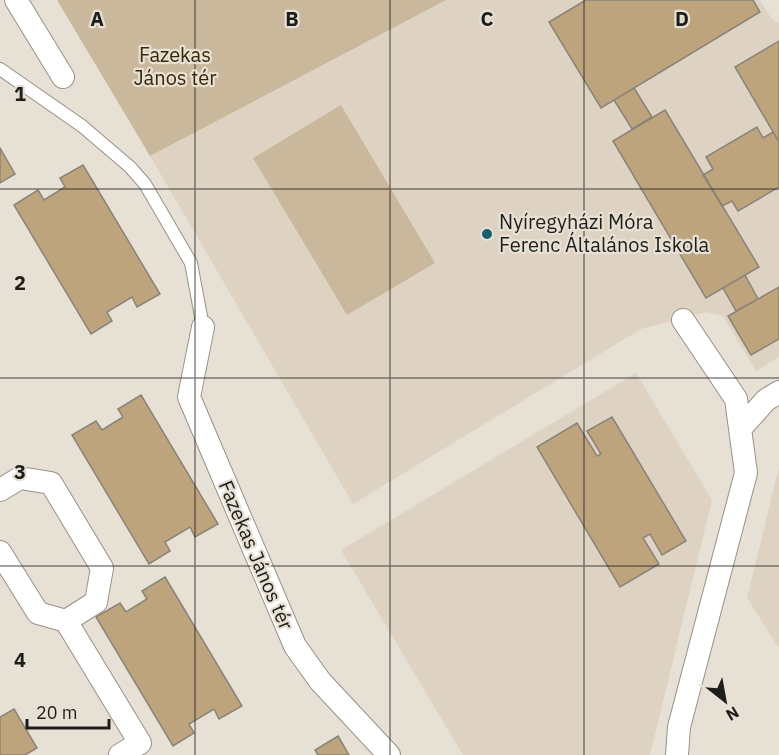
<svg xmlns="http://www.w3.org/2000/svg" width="779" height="755" font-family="'IBM Plex Sans',sans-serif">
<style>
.built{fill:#ded3c3}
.green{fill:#cab89d}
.building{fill:#bda47d;stroke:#8a8379;stroke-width:1.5}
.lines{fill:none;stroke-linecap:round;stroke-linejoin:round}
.lane-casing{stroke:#979186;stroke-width:14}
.street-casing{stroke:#979186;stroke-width:24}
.lane{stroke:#fff;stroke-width:12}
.street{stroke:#fff;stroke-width:22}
.grid{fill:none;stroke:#1f1d19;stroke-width:1.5;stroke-opacity:0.55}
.poi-dot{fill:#16616e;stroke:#e7e0d5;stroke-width:2}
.labels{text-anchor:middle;stroke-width:4.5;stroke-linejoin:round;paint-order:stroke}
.park-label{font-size:20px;fill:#3a2705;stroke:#e7e0d5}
.poi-label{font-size:20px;fill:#1f1d19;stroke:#e7e0d5;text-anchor:start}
.street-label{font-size:20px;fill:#1f1d19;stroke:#e7e0d5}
.grid-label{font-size:20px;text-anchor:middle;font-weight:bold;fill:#1f1d19;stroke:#e7e0d5;stroke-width:4.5;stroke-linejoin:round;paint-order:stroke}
</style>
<rect width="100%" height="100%" fill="#e7e0d5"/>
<!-- built -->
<path class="built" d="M 432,0 L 760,0 L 771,18 L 779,23 L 779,357 L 756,371 L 723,316 L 706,312 L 641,329 L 353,504 L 150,156 Z
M 636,373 L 712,500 L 650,755 L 463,755 L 341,550 Z
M 779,467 L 779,648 L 747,598 Z"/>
<!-- green -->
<path class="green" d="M 57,0 L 446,0 L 150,156 Z
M 341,105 L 435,263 L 347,315 L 253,158 Z"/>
<!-- building -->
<path class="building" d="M 586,0 L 753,0 L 760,12 L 601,108 L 549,22 Z
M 779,41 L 779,142 L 735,67 Z
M 634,88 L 652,117 L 632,129 L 614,100 Z
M 665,110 L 759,267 L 706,298 L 613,141 Z
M 757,127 L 763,138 L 773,132 L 779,142 L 779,187 L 738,211 L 732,201 L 722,206 L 703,175 L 713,169 L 706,157 Z
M 0,148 L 15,174 L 0,183 Z
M 83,165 L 160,294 L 137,307 L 132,297 L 107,312 L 112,321 L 91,334 L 14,205 L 38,190 L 44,200 L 65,187 L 60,178 Z
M 745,275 L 758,299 L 736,311 L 723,288 Z
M 779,287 L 779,339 L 751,355 L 728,316 Z
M 141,395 L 218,524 L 195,537 L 190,527 L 165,542 L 170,551 L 149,564 L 72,435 L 96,421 L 102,430 L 123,417 L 118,409 Z
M 612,417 L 686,541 L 662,555 L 650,534 L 643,538 L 659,564 L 620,587 L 537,447 L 577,423 L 597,456 L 601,454 L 587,431 Z
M 165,577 L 242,706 L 219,719 L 214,709 L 189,724 L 194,733 L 173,746 L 96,617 L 120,603 L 126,612 L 147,599 L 142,591 Z
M 14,709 L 37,748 L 25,755 L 0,755 L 0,717 Z
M 338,736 L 349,755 L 318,755 L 315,750 Z"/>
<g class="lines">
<defs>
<path id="lane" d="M 0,69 L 82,126 L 130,167 L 145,184 L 191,263 L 203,327"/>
<path id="street" d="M 16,0 L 63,77
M 203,327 L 189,397 L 295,646 L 320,681 L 389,755
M 740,429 L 766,400 L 779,392
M 0,490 L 20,478 L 51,483 L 102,568 L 96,602 L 66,621
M 0,552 L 38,613 L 66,621 L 140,743 L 120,755
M 677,755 L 679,727 L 746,473 L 736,399 L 683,320"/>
</defs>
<!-- lane casing -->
<use href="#lane" class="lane-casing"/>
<!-- street casing -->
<use href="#street" class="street-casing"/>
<!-- lane -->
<use href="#lane" class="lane"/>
<!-- street -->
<use href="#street" class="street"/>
</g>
<!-- grid -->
<path class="grid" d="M 195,0 L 195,755M 390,0 L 390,755M 584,0 L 584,755M 0,189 L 779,189M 0,378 L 779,378M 0,566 L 779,566"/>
<!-- markers -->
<circle class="poi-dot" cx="487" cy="234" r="6"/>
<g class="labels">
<!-- park labels -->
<g class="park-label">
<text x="175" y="62">Fazekas<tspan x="175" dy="23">János tér</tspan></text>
</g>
<!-- poi labels -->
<g class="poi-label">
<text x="499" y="229">Nyíregyházi Móra<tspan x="499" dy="23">Ferenc Általános Iskola</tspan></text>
</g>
<!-- street labels -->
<g class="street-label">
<text transform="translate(256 555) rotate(67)" y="7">Fazekas János tér</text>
</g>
</g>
<g class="grid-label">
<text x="97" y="26">A</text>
<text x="292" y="26">B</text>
<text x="487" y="26">C</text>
<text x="682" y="26">D</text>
<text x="20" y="101">1</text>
<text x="20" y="290">2</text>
<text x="20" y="479">3</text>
<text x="20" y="667">4</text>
</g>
<!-- north arrow -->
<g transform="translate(725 701) rotate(149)" stroke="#e7e0d5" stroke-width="4.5" paint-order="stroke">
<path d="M0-4.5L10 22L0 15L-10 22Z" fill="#1f1d19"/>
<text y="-9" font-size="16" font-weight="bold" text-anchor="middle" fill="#1f1d19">N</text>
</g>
<!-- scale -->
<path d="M27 719v9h82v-9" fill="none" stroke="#1f1d19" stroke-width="3"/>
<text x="36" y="719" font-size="18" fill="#1f1d19" stroke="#e7e0d5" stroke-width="4.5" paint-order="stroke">20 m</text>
</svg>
